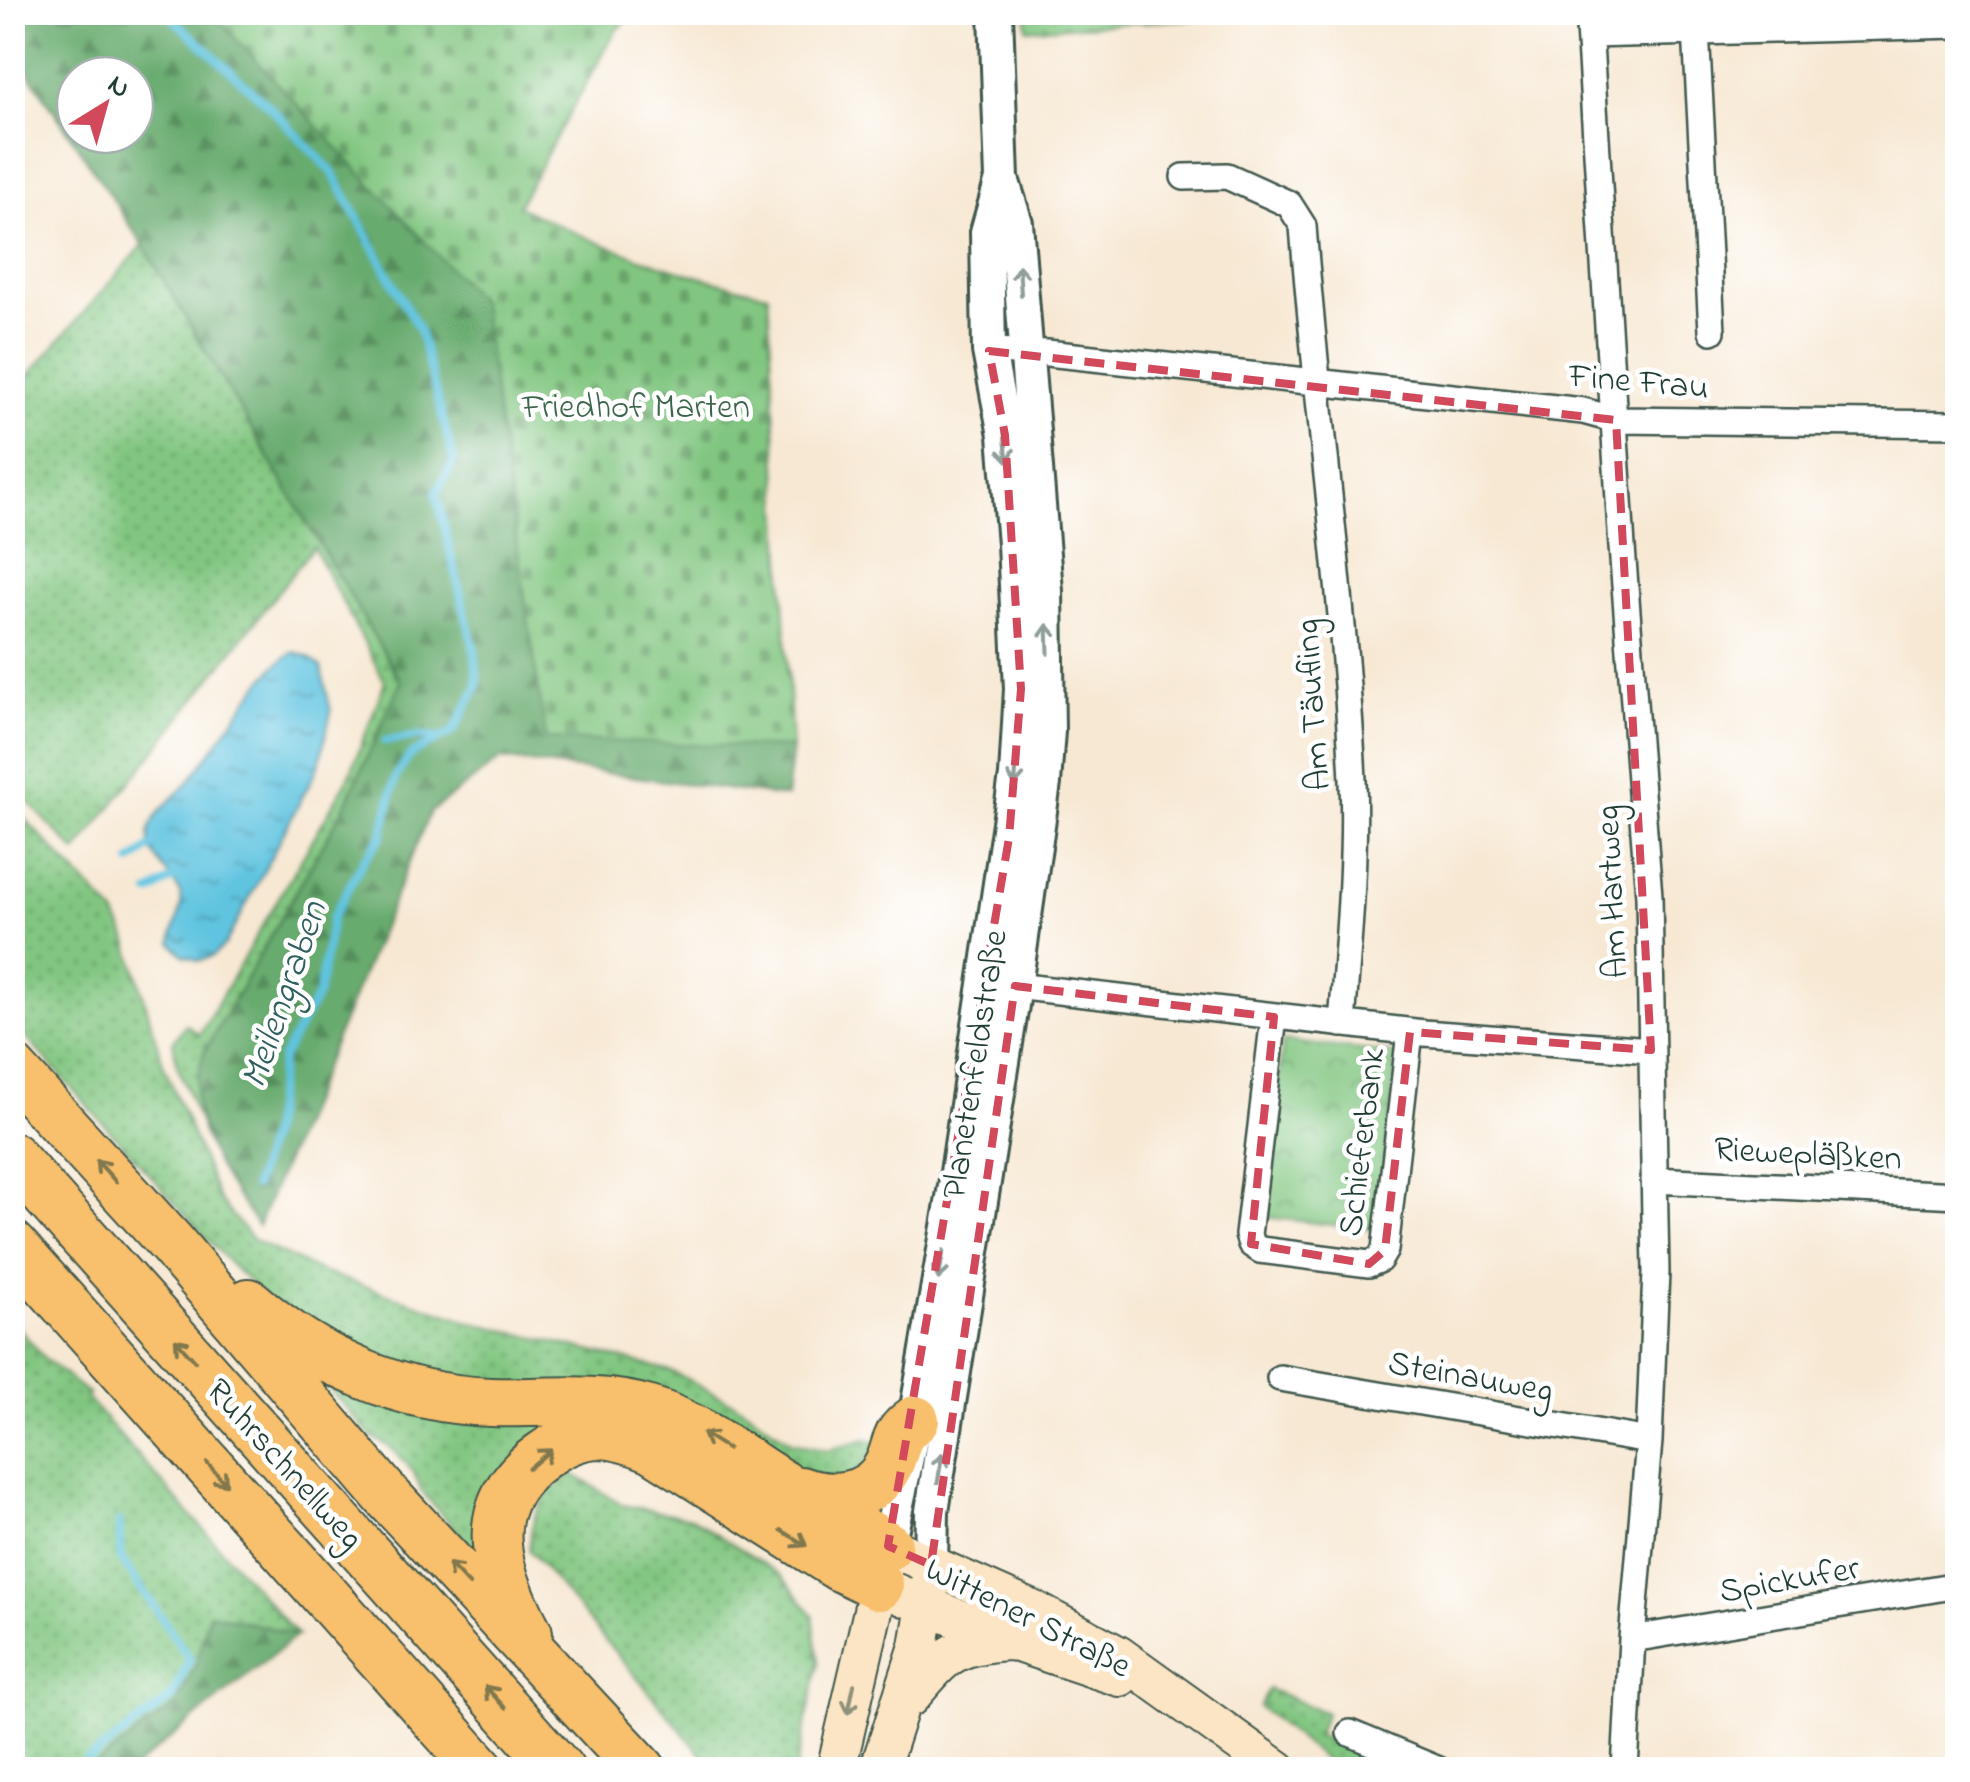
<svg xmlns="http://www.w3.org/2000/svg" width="1970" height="1782" font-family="'Indie Flower',sans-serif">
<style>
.grass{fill:url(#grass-dots);stroke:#50825a;stroke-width:2.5}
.forest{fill:url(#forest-firs);stroke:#447451;stroke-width:2.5;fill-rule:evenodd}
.cemetery{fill:url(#cemetery-stones);stroke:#50825a;stroke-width:2.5}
.park{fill:url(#park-crowns);stroke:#50825a;stroke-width:2.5}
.water{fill:url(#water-ripples);stroke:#40808a;stroke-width:2.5}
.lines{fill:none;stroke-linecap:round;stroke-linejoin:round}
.stream{stroke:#61c4e0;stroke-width:8}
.minor-casing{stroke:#3f574c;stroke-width:30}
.tertiary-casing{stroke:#3f574c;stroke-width:38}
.secondary-casing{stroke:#3f574c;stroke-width:42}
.motorway-casing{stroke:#3f574c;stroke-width:52}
.minor{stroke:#fff;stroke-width:25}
.tertiary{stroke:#fff;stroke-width:32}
.secondary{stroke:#fce5c4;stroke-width:38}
.motorway{stroke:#f8bf6c;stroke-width:48}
.oneway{stroke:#8f9e9a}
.oneway2{stroke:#81784d}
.oneway3{stroke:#8e917c}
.marked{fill:none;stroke:#d1495b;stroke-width:8;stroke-dasharray:20 12;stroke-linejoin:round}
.labels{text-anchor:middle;stroke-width:9;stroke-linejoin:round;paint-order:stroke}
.street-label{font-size:35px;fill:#1f3d34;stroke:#fff}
.park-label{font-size:35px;fill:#3c664b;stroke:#fff}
.water-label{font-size:38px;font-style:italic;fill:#305f5f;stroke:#fff}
</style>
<defs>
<pattern id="grass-dots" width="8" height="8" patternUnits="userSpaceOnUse" patternTransform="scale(2.5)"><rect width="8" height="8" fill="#81c680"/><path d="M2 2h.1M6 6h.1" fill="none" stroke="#69a26a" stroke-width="1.8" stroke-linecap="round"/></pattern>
<pattern id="forest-firs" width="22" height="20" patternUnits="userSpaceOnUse" patternTransform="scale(2.5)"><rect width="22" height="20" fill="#68ab6e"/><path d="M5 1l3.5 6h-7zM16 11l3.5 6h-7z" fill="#558c5b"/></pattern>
<pattern id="cemetery-stones" width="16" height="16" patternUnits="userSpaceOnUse" patternTransform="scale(2.5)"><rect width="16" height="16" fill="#81c680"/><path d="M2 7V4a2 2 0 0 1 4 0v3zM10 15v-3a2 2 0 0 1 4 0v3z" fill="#69a26a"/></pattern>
<pattern id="park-crowns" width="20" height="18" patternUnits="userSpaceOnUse" patternTransform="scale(2.5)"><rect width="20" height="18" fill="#81c680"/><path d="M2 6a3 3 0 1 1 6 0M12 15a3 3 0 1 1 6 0" fill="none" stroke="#69a26a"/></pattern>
<pattern id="water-ripples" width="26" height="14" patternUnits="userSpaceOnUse" patternTransform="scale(2.5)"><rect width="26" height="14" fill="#61c4e0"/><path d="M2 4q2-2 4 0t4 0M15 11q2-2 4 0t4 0" fill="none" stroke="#4fa0b6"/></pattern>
</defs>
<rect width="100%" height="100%" fill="#fff"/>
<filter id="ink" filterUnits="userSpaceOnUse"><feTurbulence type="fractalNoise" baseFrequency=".01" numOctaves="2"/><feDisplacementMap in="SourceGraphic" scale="20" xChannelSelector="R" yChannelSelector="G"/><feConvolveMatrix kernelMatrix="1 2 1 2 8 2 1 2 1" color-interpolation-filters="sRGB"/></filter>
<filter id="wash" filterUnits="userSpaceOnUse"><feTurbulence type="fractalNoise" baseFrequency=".0048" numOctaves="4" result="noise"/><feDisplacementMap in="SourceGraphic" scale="40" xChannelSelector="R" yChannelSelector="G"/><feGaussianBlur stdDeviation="2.25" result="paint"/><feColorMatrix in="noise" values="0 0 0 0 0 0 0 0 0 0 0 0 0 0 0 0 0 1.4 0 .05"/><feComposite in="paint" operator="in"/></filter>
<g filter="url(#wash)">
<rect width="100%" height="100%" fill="#f7e8d3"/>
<!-- grass -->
<path class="grass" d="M 1026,12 L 1301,12 L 1302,13 L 1027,29 Z
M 143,245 L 401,682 L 345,806 L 196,1092 L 208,1145 L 177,1065 L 173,1042 L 186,1024 L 199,1035 L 349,777 L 385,682 L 313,547 L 76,852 L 13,786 L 13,393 Z
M 12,805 L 115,914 L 127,938 L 163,1064 L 219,1200 L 253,1240 L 319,1271 L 472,1322 L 671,1371 L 740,1406 L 792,1442 L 827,1450 L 866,1439 L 877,1442 L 875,1451 L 845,1484 L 540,1390 L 388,1369 L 266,1298 L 231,1265 L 13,1023 Z
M 13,1321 L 46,1360 L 89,1394 L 85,1396 L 297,1635 L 210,1613 L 197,1661 L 176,1705 L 90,1769 L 13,1769 L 13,1684 L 22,1673 L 13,1657 Z
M 303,1358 L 573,1426 L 488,1566 L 421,1491 C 416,1468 392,1445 371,1437 Z
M 573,1474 L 623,1505 L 691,1518 L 781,1575 L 813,1615 L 819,1662 L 796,1769 L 714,1769 L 529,1550 C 531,1516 541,1489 573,1474 Z
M 1268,1689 L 1326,1713 L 1317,1735 L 1400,1769 L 1336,1769 L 1259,1707 Z"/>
<!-- forest -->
<path class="forest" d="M 12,13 L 212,13 L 481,302 L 546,738 L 792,748 L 786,797 L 501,759 L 430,812 L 258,1226 C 229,1188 198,1144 196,1093 C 196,1080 201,1066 203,1054 L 345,806 L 401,682 L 143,245 L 13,49 ZM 75,75 L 135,75 L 135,135 L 75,135 Z
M 209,1613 L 297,1635 L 133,1769 L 90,1769 L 176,1705 L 197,1661 Z"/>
<!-- cemetery -->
<path class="cemetery" d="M 212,13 L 635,13 L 615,32 L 518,206 C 598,246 680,275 768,294 L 792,748 L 546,739 L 481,302 Z"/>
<!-- park -->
<path class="park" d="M 1283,1041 L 1397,1054 L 1378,1230 L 1264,1217 Z"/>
<!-- water -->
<path class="water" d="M 295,652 L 307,656 L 321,667 L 331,712 L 319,765 L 225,945 L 213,956 L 199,961 L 183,955 L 172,943 C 172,925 187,908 179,891 C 171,874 150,858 149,838 C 148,817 170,802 183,788 C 210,760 265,662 295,652 Z"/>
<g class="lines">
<!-- stream -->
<path class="stream" d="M 166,12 L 271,108 L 333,173 L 419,330 L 454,461 L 436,493 L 475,653 L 478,685 L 454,731 L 411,754 L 396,776 L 382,836 L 363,861 L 332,918 L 318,994 L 282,1058 L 271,1128 L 254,1186
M 385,741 L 420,736 L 439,739
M 131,862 L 157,842
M 150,893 L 180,874
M 75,1770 L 172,1698 L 190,1659 L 121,1559 L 119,1522"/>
</g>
</g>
<g filter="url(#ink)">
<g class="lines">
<defs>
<path id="minor" d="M 1588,12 L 1622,547 L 1649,896 L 1656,1272 L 1649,1441 L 1632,1639 L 1625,1770
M 1696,30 L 1712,331
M 1590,35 L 1958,25
M 1184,177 L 1227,176 L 1289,204 L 1303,226 C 1317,411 1344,595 1353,780 C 1356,862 1348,943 1342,1024
M 989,351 L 1047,353 L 1583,411 L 1616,420 L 1958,424
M 1015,986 L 1424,1033 L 1651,1050
M 1274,1017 L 1248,1235 L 1251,1244 L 1260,1250 L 1369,1264 L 1379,1260 L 1385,1250 L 1410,1032
M 1654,1180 L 1958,1195
M 1280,1378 L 1649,1441
M 1632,1639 L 1958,1585
M 1350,1733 L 1439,1770"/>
<path id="tertiary" d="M 888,1546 L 915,1420 L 955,1186 L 1016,776 L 1021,689 L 1014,544 L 1005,435 L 989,351 L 987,232 L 1002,179
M 931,1565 L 932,1511 L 1015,986 L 1044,783 L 1048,731 L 1046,591 L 1016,223 L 1002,179 L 996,12"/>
<path id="secondary" d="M 879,1586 L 1012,1641 L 1120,1677
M 910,1697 C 945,1656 953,1644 1009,1641
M 836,1770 L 888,1546 L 1037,1612 L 1118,1655 L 1278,1770
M 879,1770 L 919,1646 L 930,1582"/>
<path id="motorway" d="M 12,1069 L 172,1244 L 386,1495 L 642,1770
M 12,1157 L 560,1770
M 12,1245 L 481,1770
M 249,1303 C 317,1362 400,1399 491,1402 C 544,1404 598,1395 650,1411 C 700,1427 739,1458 783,1485 C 817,1506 853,1525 888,1546
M 800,1491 C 830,1501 869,1500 887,1468 C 899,1446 892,1436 915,1420
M 528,1633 C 509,1597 487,1548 501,1508 C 513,1470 562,1434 601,1434 C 620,1435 636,1441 653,1448 L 840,1567 L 879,1586"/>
</defs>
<!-- minor casing -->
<use href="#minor" class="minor-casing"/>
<!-- tertiary casing -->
<use href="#tertiary" class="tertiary-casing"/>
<!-- secondary casing -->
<use href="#secondary" class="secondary-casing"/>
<!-- motorway casing -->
<use href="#motorway" class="motorway-casing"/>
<!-- minor -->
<use href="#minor" class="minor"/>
<!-- tertiary -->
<use href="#tertiary" class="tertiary"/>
<!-- secondary -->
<use href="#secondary" class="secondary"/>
<!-- motorway -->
<use href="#motorway" class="motorway"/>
</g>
<!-- one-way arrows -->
<defs><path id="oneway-shaft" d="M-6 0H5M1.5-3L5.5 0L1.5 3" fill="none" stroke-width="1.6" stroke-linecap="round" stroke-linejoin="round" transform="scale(2.5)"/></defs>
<g class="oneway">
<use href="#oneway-shaft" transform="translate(1020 280) rotate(-94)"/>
<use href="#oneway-shaft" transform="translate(1006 447) rotate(84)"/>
<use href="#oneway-shaft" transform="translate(1048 639) rotate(-92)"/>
<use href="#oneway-shaft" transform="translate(1016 771) rotate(94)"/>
<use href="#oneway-shaft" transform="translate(941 1265) rotate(100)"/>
<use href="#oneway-shaft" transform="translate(940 1468) rotate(-81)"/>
</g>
<g class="oneway2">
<use href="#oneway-shaft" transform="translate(106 1171) rotate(-132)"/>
<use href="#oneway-shaft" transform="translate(185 1350) rotate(-132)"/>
<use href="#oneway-shaft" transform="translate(715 1441) rotate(-148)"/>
<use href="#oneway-shaft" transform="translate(540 1459) rotate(-40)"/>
<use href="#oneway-shaft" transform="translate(217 1474) rotate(48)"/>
<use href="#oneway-shaft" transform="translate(794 1538) rotate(32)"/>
<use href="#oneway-shaft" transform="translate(459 1574) rotate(-133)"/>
<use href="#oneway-shaft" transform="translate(495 1697) rotate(-132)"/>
</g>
<use class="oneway3" href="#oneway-shaft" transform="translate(851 1699) rotate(102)"/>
</g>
<!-- marked area -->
<path class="marked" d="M 989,351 L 1616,420 L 1651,1050 L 1410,1032 L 1385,1250 L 1369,1264 L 1251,1244 L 1274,1017 L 1015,986 L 931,1565 L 888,1546 L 1009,838 L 1021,689 L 1005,435 Z"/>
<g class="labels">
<!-- street labels -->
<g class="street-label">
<text transform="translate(1639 380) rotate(5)" y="12">Fine Frau</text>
<text transform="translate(1311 705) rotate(-94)" y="12">Am Täufling</text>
<text transform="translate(1610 892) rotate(-93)" y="12">Am Hartweg</text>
<text transform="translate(973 1064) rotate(-81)" y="12">Planetenfeldstraße</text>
<text transform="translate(1360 1142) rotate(-83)" y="12">Schieferbank</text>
<text transform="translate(1808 1152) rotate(3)" y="12">Riewepläßken</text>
<text transform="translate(1471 1375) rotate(10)" y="12">Steinauweg</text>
<text transform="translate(286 1463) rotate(48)" y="12">Ruhrschnellweg</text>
<text transform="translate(1789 1578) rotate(-10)" y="12">Spickufer</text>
<text transform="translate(1029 1616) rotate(27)" y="12">Wittener Straße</text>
</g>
<!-- park labels -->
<g class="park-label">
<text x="636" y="417">Friedhof Marten</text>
</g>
<!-- water labels -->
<g class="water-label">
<text transform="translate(282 994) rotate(-71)" y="13">Meilengraben</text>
</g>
</g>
<!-- margin -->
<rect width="1970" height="1782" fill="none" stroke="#fff" stroke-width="50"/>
<!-- north arrow -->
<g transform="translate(105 105) rotate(37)"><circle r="48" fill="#ffffff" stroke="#a5b1ae" stroke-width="2.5"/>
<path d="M0-8L18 38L0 25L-18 38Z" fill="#d1495b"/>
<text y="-15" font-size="28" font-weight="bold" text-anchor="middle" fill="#1f3d34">N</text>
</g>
</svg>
